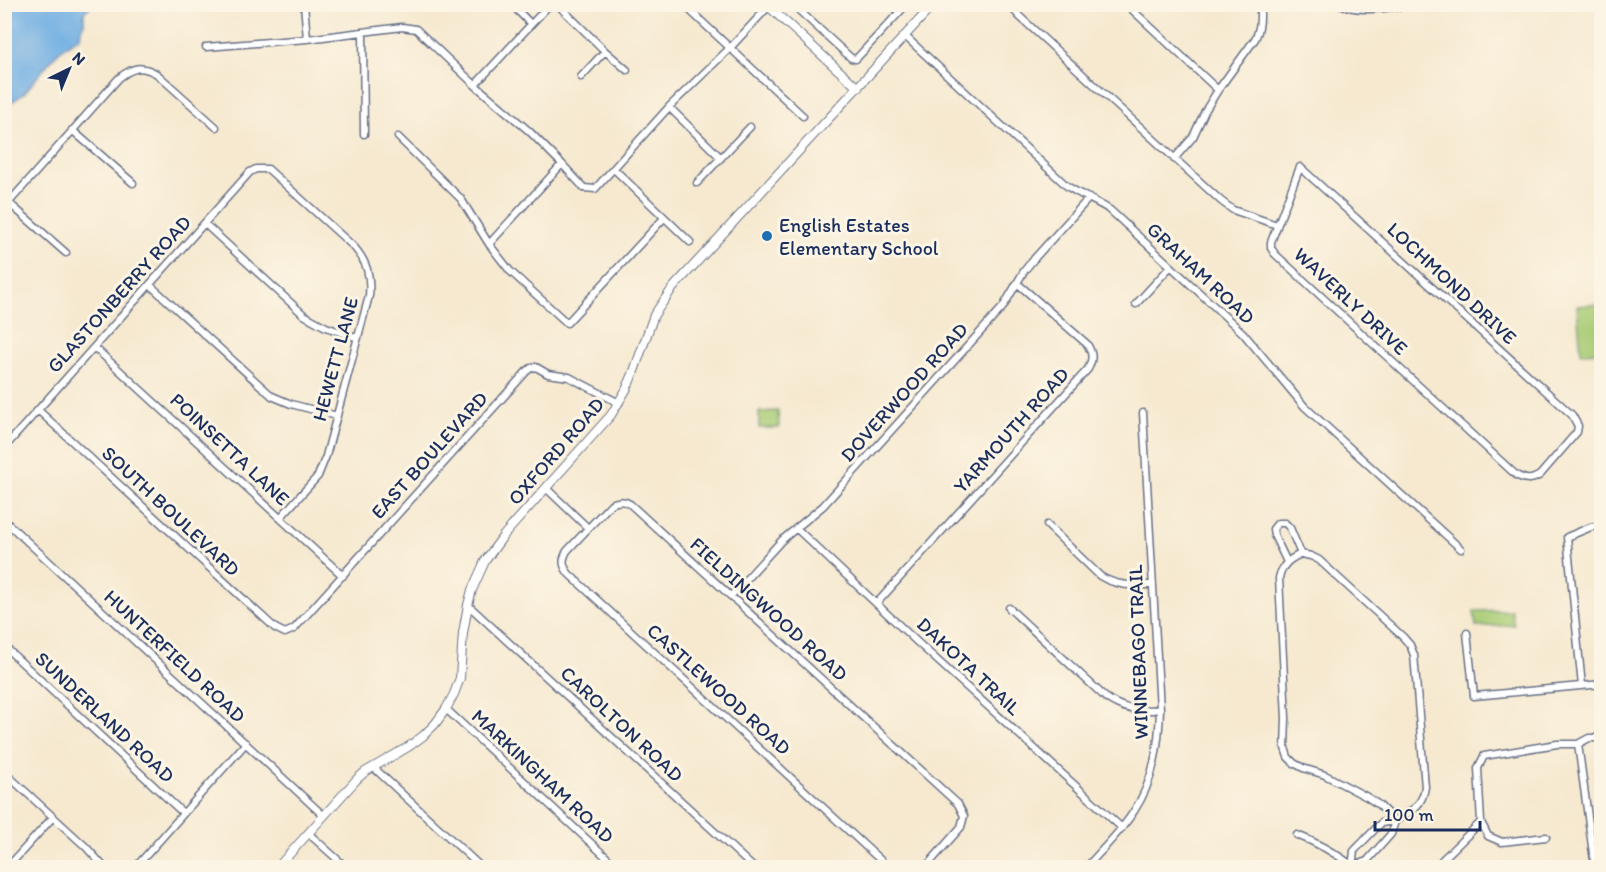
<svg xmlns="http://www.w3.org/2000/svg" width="1606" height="872" font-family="Itim,sans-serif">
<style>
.green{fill:#a8cc75;stroke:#627e6a;stroke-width:1.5}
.water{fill:#71afe3;stroke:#466fa0;stroke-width:1.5}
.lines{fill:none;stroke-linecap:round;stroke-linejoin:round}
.minor-casing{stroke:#687086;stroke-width:9}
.tertiary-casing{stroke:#687086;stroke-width:10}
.minor{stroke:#fff;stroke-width:6}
.tertiary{stroke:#fff;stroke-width:8}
.poi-dot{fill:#1f6fb2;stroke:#fcf5e5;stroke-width:2}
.labels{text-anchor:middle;stroke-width:6;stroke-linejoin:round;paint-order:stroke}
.poi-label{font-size:20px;fill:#1b2f5e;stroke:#fcf5e5;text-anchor:start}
.street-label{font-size:20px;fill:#1b2f5e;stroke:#fcf5e5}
</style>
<rect width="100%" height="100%" fill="#fcf5e5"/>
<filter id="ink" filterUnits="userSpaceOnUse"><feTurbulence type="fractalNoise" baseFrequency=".0167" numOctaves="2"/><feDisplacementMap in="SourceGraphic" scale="12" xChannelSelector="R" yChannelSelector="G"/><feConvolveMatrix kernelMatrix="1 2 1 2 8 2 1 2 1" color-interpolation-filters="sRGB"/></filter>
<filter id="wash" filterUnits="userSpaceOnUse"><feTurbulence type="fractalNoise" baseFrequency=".008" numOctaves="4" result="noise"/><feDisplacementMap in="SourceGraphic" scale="24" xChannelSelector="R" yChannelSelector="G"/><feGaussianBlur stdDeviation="1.35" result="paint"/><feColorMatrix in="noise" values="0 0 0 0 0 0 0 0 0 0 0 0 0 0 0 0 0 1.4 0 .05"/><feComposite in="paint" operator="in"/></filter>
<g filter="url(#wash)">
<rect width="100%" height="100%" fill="#f6e9d0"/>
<!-- green -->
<path class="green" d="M 1601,304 L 1601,352 L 1581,353 L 1577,306 Z
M 778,411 L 779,428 L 759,428 L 759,412 Z
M 1511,610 L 1514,625 L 1476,627 L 1474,611 Z"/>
<!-- water -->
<path class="water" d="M 5,4 L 92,5 L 84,12 L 84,23 L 81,29 L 80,37 C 57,47 41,74 24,93 C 19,98 11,102 5,106 Z"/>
</g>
<g filter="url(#ink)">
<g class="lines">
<defs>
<path id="minor" d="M 304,4 L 307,39
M 511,4 L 531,24
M 557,4 L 605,51 L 627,70
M 683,4 L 803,116
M 792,4 L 851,58 L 856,59 L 907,4
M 1011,4 L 1013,9 L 1019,16 L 1221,201 L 1233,210 L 1277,225
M 1126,4 L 1218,90
M 1340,4 C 1358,14 1400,6 1422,4
M 363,32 L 364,134
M 906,37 L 1067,186 C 1080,195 1096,201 1110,210 L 1243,333 L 1305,407 L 1461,549
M 206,47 L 307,39 L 402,27 L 416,29 L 475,85 L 529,131 L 562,164 L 584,188 L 595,189 L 669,107 L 730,48 L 770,5
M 581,77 L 605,51
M 475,85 L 550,4
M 669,107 L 721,158
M 72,130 L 133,183
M 398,137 L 461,199 L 489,244 L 510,271 L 567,323 L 664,218
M 1174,159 L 1193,137 L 1205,111 L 1218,90 L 1255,39 C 1261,28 1260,17 1260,4
M 1300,167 L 1572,415 L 1578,426 L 1577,432 L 1540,475 C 1531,481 1525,480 1516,475 L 1275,254 L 1271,248 L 1271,242 Z
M 614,169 L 690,242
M 697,183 L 750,127
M 9,203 L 66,253
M 4,208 L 119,78 C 133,67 141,65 157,74 L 216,127
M 205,224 L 304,315 L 326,327 L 358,338
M 489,244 L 562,164
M 150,285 L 272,396 L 291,404 L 337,416
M 1136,304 L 1170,267
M 94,347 L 343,576
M 38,410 L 275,628 L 285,633 L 294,629 L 526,372 L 531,368 L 536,367 L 548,374 L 569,377 L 619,403
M 4,448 L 250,172 L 256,169 L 268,169 L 354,247 C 367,262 371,276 369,296 L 326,456 L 318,476 L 280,518
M 547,489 L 588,528
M 4,520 L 324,816
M 1047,525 L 1100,576 C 1118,587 1133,585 1153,585
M 796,528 L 916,641 L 1122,828
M 1301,554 L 1311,556 L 1319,560 L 1403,637 L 1410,645 L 1414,655 L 1425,787 C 1422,807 1411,811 1395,821 L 1379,805 L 1367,797 L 1325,775 L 1303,768 L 1294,763 L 1288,757 L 1285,748 L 1286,718 L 1279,578 C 1282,565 1289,559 1301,554 Z
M 1287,562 L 1274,535 L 1273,529 L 1278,523 L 1285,523 L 1290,528 L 1301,554
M 731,596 L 782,540 L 823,506 L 1003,307 L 1024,271 L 1033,260 L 1089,198
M 877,603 L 1088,369 C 1093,359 1093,354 1087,344 L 1017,283
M 468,605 L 754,868
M 1009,608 L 1105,697 C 1123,710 1139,712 1160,709
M 1467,633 L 1474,696 L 1602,684
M 4,646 L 183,813
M 1582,686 L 1567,537 L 1591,527 L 1602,525
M 446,709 L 618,868
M 1578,744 L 1589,738 L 1602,738
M 373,767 L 482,868
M 4,772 L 86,847 L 105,868
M 1481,822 L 1488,836 L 1502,842 L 1546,837
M 308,833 L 347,868
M 1297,835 C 1318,843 1335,853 1353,866
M 7,868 L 53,817
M 135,868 L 246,743
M 889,868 L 569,574 C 562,565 562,560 567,551 L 611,504 C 618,501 623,500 630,504 L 958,804 L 964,816 L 961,827 L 925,868
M 1086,868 C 1102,849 1121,832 1134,811 C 1154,781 1159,745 1160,709 L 1143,413
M 1352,868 L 1354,851 L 1381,823 L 1395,821 L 1391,834 L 1367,861 L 1353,866
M 1437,868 L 1442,860 L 1481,822 L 1478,768 L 1484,756 L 1557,744 L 1578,744 L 1595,868"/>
<path id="tertiary" d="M 766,4 L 858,88
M 1353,866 L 1354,868
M 277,868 L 357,779 L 365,772 L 408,747 L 423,736 L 435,724 L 446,709 L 454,694 L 460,678 L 463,633 L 468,605 L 472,590 L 485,561 L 504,535 L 611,415 L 626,390 L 633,374 L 654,315 L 672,289 L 934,4"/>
</defs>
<!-- minor casing -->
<use href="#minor" class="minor-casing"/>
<!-- tertiary casing -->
<use href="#tertiary" class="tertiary-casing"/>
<!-- minor -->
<use href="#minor" class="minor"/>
<!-- tertiary -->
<use href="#tertiary" class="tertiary"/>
</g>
</g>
<!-- markers -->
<circle class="poi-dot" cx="767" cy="236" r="6"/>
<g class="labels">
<!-- poi labels -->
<g class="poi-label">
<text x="779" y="232">English Estates<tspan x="779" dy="23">Elementary School</tspan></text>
</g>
<!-- street labels -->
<g class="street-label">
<text transform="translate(1201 273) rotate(43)" y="7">GRAHAM ROAD</text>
<text transform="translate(1452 283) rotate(43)" y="7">LOCHMOND DRIVE</text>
<text transform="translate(119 294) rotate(-48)" y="7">GLASTONBERRY ROAD</text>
<text transform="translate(1351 301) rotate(43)" y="7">WAVERLY DRIVE</text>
<text transform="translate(335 359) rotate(-75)" y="7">HEWETT LANE</text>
<text transform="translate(904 392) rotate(-48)" y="7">DOVERWOOD ROAD</text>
<text transform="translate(1011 430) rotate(-48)" y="7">YARMOUTH ROAD</text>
<text transform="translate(230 449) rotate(43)" y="7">POINSETTA LANE</text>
<text transform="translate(556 451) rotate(-49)" y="7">OXFORD ROAD</text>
<text transform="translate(429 455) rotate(-48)" y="7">EAST BOULEVARD</text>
<text transform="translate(171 511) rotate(43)" y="7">SOUTH BOULEVARD</text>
<text transform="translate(769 609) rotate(42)" y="7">FIELDINGWOOD ROAD</text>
<text transform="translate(1138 652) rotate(-92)" y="7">WINNEBAGO TRAIL</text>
<text transform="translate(175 656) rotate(43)" y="7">HUNTERFIELD ROAD</text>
<text transform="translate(969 666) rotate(43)" y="7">DAKOTA TRAIL</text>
<text transform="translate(719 689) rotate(42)" y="7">CASTLEWOOD ROAD</text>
<text transform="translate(105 717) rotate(43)" y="7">SUNDERLAND ROAD</text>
<text transform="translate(622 724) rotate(43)" y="7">CAROLTON ROAD</text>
<text transform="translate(543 776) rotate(43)" y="7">MARKINGHAM ROAD</text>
</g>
</g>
<!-- margin -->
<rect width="1606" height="872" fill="none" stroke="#fcf5e5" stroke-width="24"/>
<!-- north arrow -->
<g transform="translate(69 69) rotate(43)" stroke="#fcf5e5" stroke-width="4.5" paint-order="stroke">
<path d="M0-4.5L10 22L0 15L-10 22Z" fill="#1b2f5e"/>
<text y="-9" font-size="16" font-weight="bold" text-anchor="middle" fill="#1b2f5e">N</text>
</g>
<!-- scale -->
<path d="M1375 821v9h105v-9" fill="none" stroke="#1b2f5e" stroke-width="3"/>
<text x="1384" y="821" font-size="18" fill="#1b2f5e" stroke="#fcf5e5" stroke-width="4.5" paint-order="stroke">100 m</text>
</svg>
